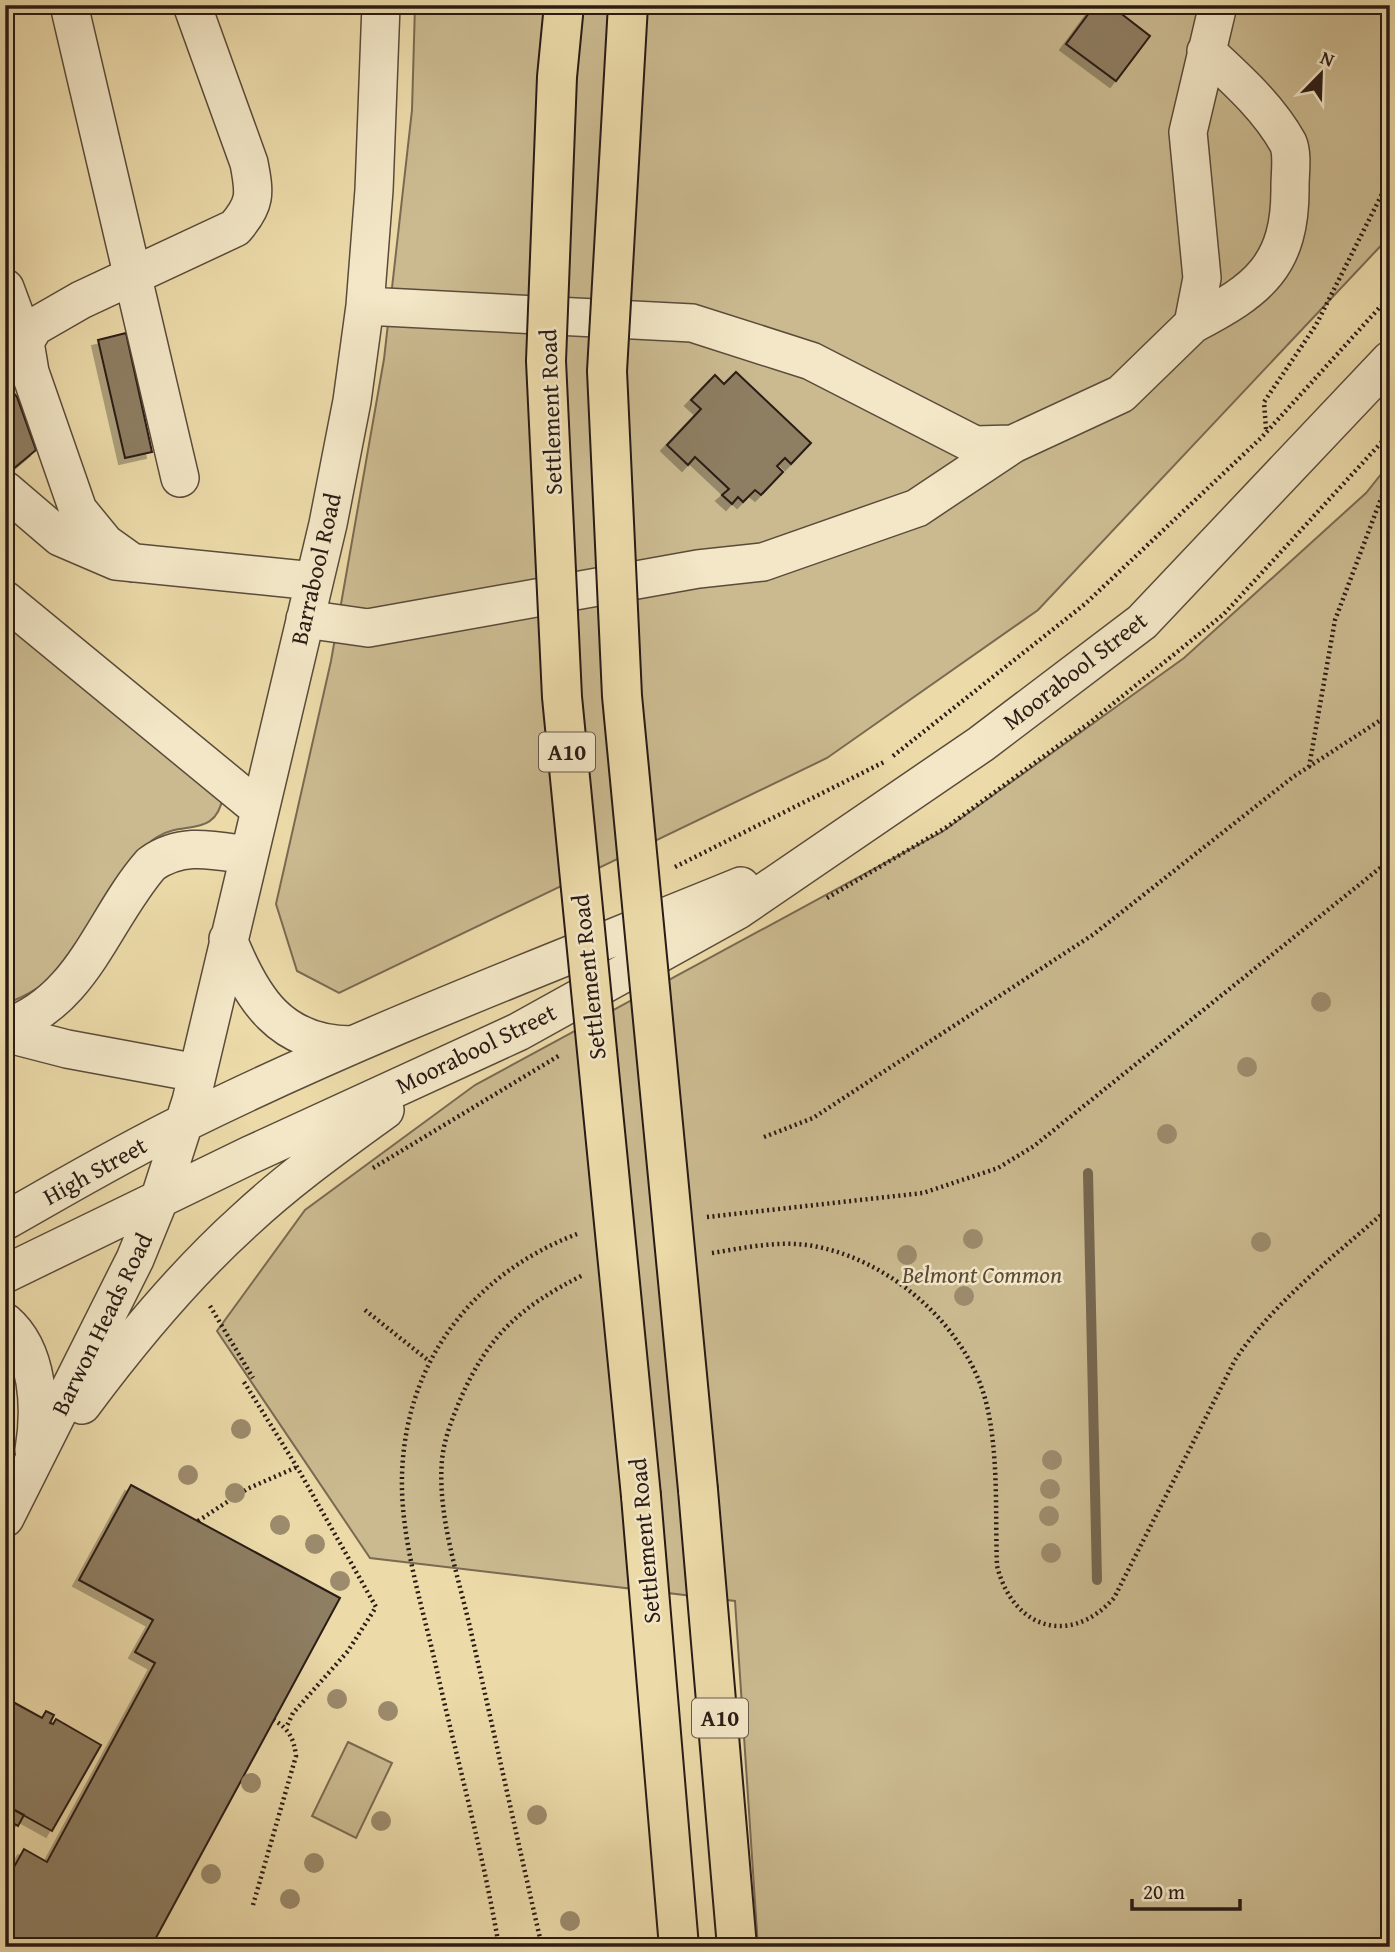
<svg xmlns="http://www.w3.org/2000/svg" width="1395" height="1952" font-family="'Gentium Book Plus',serif">
<style>
.green{fill:#cbba90;stroke:#7a6a52;stroke-width:2}
.lines{fill:none;stroke-linecap:round;stroke-linejoin:round}
.stream{stroke:#766750;stroke-width:10}
.building{fill:#8e7e62;stroke:#291b15;stroke-width:2;filter:url(#shadow)}
.minor-casing{stroke:#5a4b3a;stroke-width:40}
.highway-casing{stroke:#291b15;stroke-width:42}
.path{stroke:#291b15;stroke-width:4.5;stroke-dasharray:2 3.5;stroke-linecap:butt}
.minor{stroke:#f3e7c7;stroke-width:37}
.highway{stroke:#ecdaa9;stroke-width:38}
.highway-bridge-casing{stroke:#291b15;stroke-width:42;stroke-linecap:butt}
.highway-bridge{stroke:#ecdaa9;stroke-width:38}
.tree{fill:#9c8b6c}
.labels{text-anchor:middle;stroke-width:5;stroke-linejoin:round;paint-order:stroke}
.shield{fill:#f3e7c7;stroke:#66584a;stroke-width:2}
.shield-label{font-size:23px;font-weight:bold;fill:#291b15}
.street-label{font-size:24px;fill:#291b15;stroke:#f3e7c7}
.park-label{font-size:24px;font-style:italic;fill:#5a4b3a;stroke:#f3e7c7}
</style>
<defs>
<filter id="shadow"><feDropShadow dx="-6" dy="6" stdDeviation="0" flood-color="#0004"/></filter>
</defs>
<rect width="100%" height="100%" fill="#ecdaa9"/>
<filter id="stains"><feTurbulence type="fractalNoise" baseFrequency=".00286" numOctaves="4"/><feColorMatrix values="0 0 0 0 .2 0 0 0 0 .09 0 0 0 0 .02 0 0 0 .5 -.17"/></filter>
<radialGradient id="worn" r=".72"><stop offset=".6" stop-color="#630" stop-opacity="0"/><stop offset="1" stop-color="#630" stop-opacity=".3"/></radialGradient>
<!-- green -->
<path class="green" d="M 415,5 L 1390,5 L 1390,236 L 1038,610 L 827,758 L 339,993 L 297,971 L 276,904 L 331,661 L 384,359 L 412,110 Z
M 1390,463 L 1390,1947 L 758,1947 L 735,1601 L 370,1558 L 217,1331 L 305,1210 L 475,1085 L 942,832 L 1184,658 L 1366,493 Z
M 5,611 L 223,796 C 216,839 183,820 157,837 C 150,841 142,849 137,855 C 129,864 123,876 117,887 C 84,939 67,982 5,1004 Z
M 348,1742 L 392,1763 L 356,1838 L 312,1816 Z"/>
<g class="lines">
<!-- stream -->
<path class="stream" d="M 1088,1173 L 1097,1580"/>
</g>
<!-- building -->
<path class="building" d="M 1095,5 L 1110,5 L 1150,36 L 1116,81 L 1066,44 Z
M 126,333 L 152,452 L 125,458 L 98,340 Z
M 736,372 L 811,443 L 791,464 L 785,458 L 777,466 L 783,472 L 761,495 L 755,490 L 743,502 L 738,497 L 732,504 L 722,495 L 729,489 L 695,457 L 688,465 L 667,445 L 701,409 L 691,400 L 715,375 L 724,384 Z
M 5,382 L 17,397 L 36,450 L 12,470 L 5,466 Z
M 131,1485 L 340,1598 L 151,1947 L 5,1947 L 5,1883 L 24,1849 L 47,1862 L 155,1663 L 135,1652 L 153,1620 L 79,1580 Z
M 13,1702 L 42,1718 L 46,1711 L 54,1715 L 50,1723 L 53,1724 L 56,1719 L 101,1745 L 52,1831 L 5,1805 L 5,1716 Z
M 7,1806 L 24,1815 L 18,1826 L 5,1819 Z"/>
<g class="lines">
<defs>
<path id="minor" d="M 69,5 L 180,478
M 5,288 L 25,342
M 365,306 L 692,323 L 811,361 L 975,445 L 1013,444 L 1121,394 L 1193,324 L 1202,278 L 1188,132 L 1218,5
M 1193,324 C 1258,290 1291,266 1290,186 C 1290,174 1293,154 1288,143 C 1268,107 1236,79 1206,51
M 5,490 L 60,537 L 116,561 L 314,581
M 133,563 L 105,543 L 78,510 L 30,372 L 25,342 L 34,327 L 81,300 L 235,228 C 256,204 255,194 249,163 L 192,5
M 5,600 L 258,808
M 305,619 L 368,628 L 698,569 L 763,562 L 917,508 L 1013,444
M 228,939 C 252,999 280,1045 352,1045
M 5,1028 C 84,1001 102,920 151,864 C 182,842 212,850 247,855
M 5,1033 L 67,1049 L 197,1073
M 5,1221 C 65,1187 124,1152 186,1122 C 366,1033 555,962 741,886
M 5,1274 L 250,1155 L 518,1032 L 738,910 L 981,744 L 1142,622 L 1390,360
M 5,1322 C 39,1351 41,1409 34,1450
M 82,1405 C 131,1339 184,1275 245,1220 C 289,1179 337,1145 385,1110
M 5,1518 L 135,1259 L 159,1200 L 191,1101 L 328,524 L 352,401 L 365,306 L 374,190 L 381,5"/>
<path id="highway" d="M 698,1490 L 737,1947
M 641,1496 L 679,1947"/>
</defs>
<!-- minor casing -->
<use href="#minor" class="minor-casing"/>
<!-- highway casing -->
<use href="#highway" class="highway-casing"/>
<!-- path -->
<path class="path" d="M 1266,429 L 1264,402 L 1316,325 L 1382,194 L 1390,190
M 893,756 L 1085,604 L 1262,437 L 1390,296
M 1309,767 L 1335,620 L 1390,475
M 675,867 L 886,761
M 827,898 L 947,827 L 1088,724 L 1224,614 L 1390,433
M 764,1137 L 813,1118 L 1094,934 L 1293,777 L 1390,714
M 373,1168 L 560,1055
M 707,1217 L 923,1193 L 998,1168 L 1034,1146 L 1390,860
M 712,1253 C 743,1248 775,1241 807,1245 C 886,1256 966,1324 986,1402 C 999,1454 995,1513 997,1566 C 1013,1629 1070,1647 1114,1598 L 1235,1360 C 1275,1300 1336,1255 1390,1207
M 210,1306 L 253,1378
M 365,1310 L 429,1361
M 244,1382 L 297,1467 L 376,1607 L 348,1651 L 293,1713 L 286,1728
M 198,1521 L 247,1489 L 297,1467
M 253,1905 L 296,1756 C 294,1739 289,1729 274,1720
M 499,1947 C 483,1851 456,1757 435,1662 C 422,1606 404,1549 402,1491 C 399,1371 467,1276 577,1234
M 542,1947 C 518,1842 495,1737 471,1632 C 459,1578 437,1516 442,1460 C 444,1439 452,1419 460,1400 C 488,1335 520,1307 583,1275"/>
<!-- minor -->
<use href="#minor" class="minor"/>
<!-- highway -->
<use href="#highway" class="highway"/>
<defs>
<path id="highway-bridge" d="M 564,5 L 557,77 L 546,361 L 562,697 L 641,1496
M 628,5 L 607,371 L 622,696 L 698,1490"/>
</defs>
<!-- highway-bridge casing -->
<use href="#highway-bridge" class="highway-bridge-casing"/>
<!-- highway-bridge -->
<use href="#highway-bridge" class="highway-bridge"/>
</g>
<!-- trees -->
<g class="tree">
<circle cx="1321" cy="1002" r="10"/>
<circle cx="1247" cy="1067" r="10"/>
<circle cx="1167" cy="1134" r="10"/>
<circle cx="973" cy="1239" r="10"/>
<circle cx="1261" cy="1242" r="10"/>
<circle cx="907" cy="1255" r="10"/>
<circle cx="964" cy="1296" r="10"/>
<circle cx="241" cy="1429" r="10"/>
<circle cx="1052" cy="1460" r="10"/>
<circle cx="188" cy="1475" r="10"/>
<circle cx="1050" cy="1489" r="10"/>
<circle cx="235" cy="1493" r="10"/>
<circle cx="1049" cy="1516" r="10"/>
<circle cx="280" cy="1525" r="10"/>
<circle cx="315" cy="1544" r="10"/>
<circle cx="1051" cy="1553" r="10"/>
<circle cx="340" cy="1581" r="10"/>
<circle cx="337" cy="1699" r="10"/>
<circle cx="388" cy="1711" r="10"/>
<circle cx="251" cy="1783" r="10"/>
<circle cx="537" cy="1815" r="10"/>
<circle cx="381" cy="1821" r="10"/>
<circle cx="314" cy="1863" r="10"/>
<circle cx="211" cy="1874" r="10"/>
<circle cx="290" cy="1899" r="10"/>
<circle cx="570" cy="1921" r="10"/>
</g>
<g class="labels">
<!-- shield labels -->
<g class="shield">
<rect x="539" y="732.5" width="56" height="39" rx="5"/>
<rect x="692" y="1698.5" width="56" height="39" rx="5"/>
</g>
<g class="shield-label">
<text x="567" y="760">A10</text>
<text x="720" y="1726">A10</text>
</g>
<!-- street labels -->
<g class="street-label">
<text transform="translate(551 412) rotate(-92)" y="8">Settlement Road</text>
<text transform="translate(316 569) rotate(-77)" y="8">Barrabool Road</text>
<text transform="translate(1075 671) rotate(-38)" y="8">Moorabool Street</text>
<text transform="translate(589 977) rotate(-96)" y="8">Settlement Road</text>
<text transform="translate(476 1049) rotate(-26)" y="8">Moorabool Street</text>
<text transform="translate(95 1171) rotate(-29)" y="8">High Street</text>
<text transform="translate(102 1324) rotate(-64)" y="8">Barwon Heads Road</text>
<text transform="translate(645 1541) rotate(-95)" y="8">Settlement Road</text>
</g>
<!-- park labels -->
<g class="park-label">
<text x="982" y="1283">Belmont Common</text>
</g>
</g>
<!-- margin -->
<rect width="1395" height="1952" fill="none" stroke="#ecdaa9" stroke-width="28"/>
<rect x="7" y="7" width="1381" height="1938" fill="none" stroke="#291b15" stroke-width="3.5"/>
<rect x="14" y="14" width="1367" height="1924" fill="none" stroke="#291b15" stroke-width="2"/>
<!-- north arrow -->
<g transform="translate(1321 74) rotate(23)" stroke="#f3e7c7" stroke-width="5" paint-order="stroke">
<path d="M0-5L12 26L0 18L-12 26Z" fill="#291b15"/>
<text y="-10" font-size="19" font-weight="bold" text-anchor="middle" fill="#291b15">N</text>
</g>
<!-- scale -->
<path d="M1132 1899v10h108v-10" fill="none" stroke="#291b15" stroke-width="3.5"/>
<text x="1143" y="1899" font-size="21" fill="#291b15" stroke="#f3e7c7" stroke-width="5" paint-order="stroke">20 m</text>
<rect width="100%" height="100%" filter="url(#stains)"/>
<rect width="100%" height="100%" fill="url(#worn)"/>
</svg>
